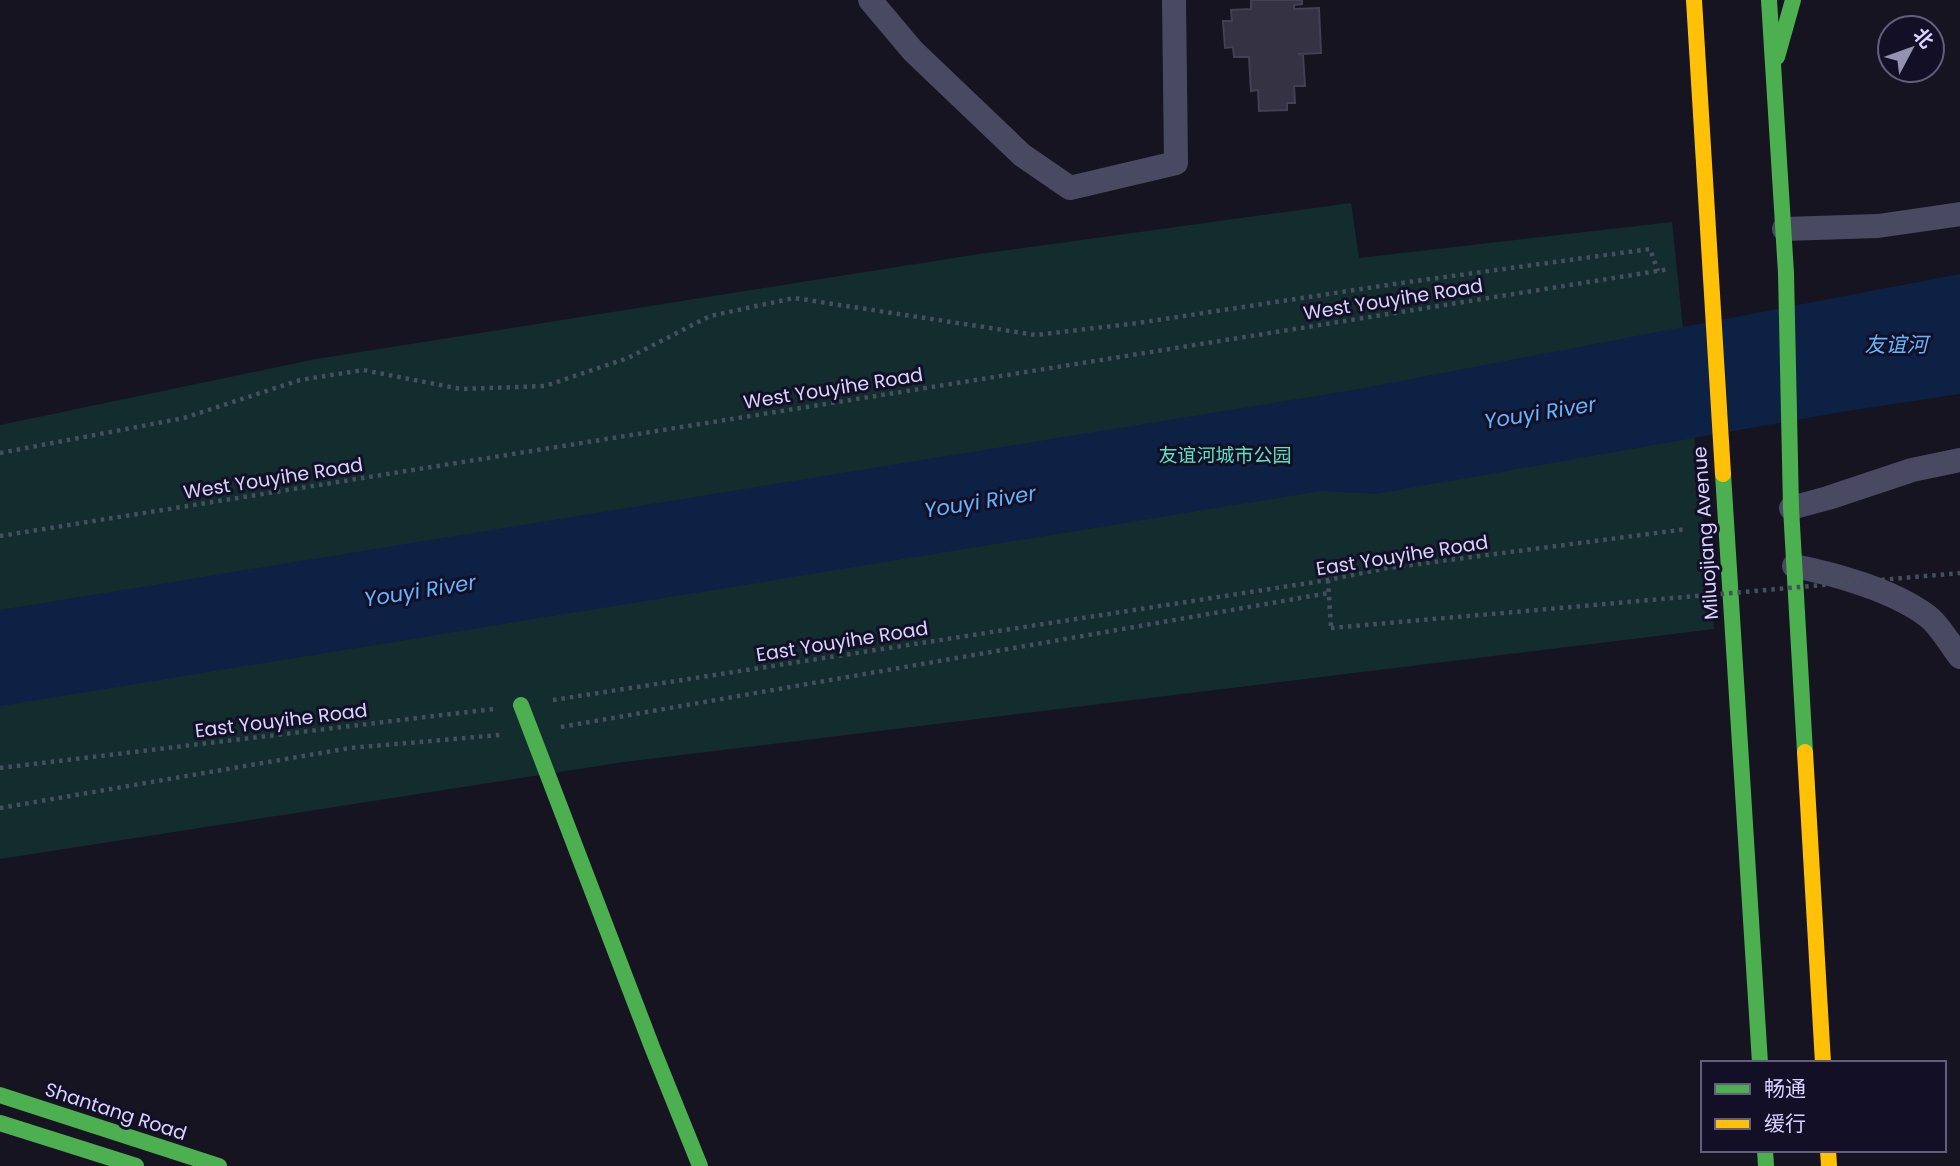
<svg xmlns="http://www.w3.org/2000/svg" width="1960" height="1166" font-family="Poppins,'Noto Sans SC',sans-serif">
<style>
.green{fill:#132c2d}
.water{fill:#0d2144}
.building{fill:#343243;stroke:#433f54;stroke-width:2}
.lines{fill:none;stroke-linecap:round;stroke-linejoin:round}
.path{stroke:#44505f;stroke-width:4.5;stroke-dasharray:3.5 5;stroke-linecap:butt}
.street{stroke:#4a4962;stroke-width:24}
.fast{stroke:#4caf50;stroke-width:16}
.slow{stroke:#ffc107;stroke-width:16}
.path-bridge{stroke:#44505f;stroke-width:4.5;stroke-dasharray:3.5 5;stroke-linecap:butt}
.labels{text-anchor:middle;stroke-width:6;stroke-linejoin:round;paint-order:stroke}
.street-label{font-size:19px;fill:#d9d4ff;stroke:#130f26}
.park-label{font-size:19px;fill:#5fe0c0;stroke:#130f26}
.water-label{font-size:21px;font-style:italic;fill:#62b6ff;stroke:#130f26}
</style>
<rect width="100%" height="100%" fill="#161421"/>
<!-- green -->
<path class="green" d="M 1351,203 L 1359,258 L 1672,222 L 1714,629 L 624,762 L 0,859 L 0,425 L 316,359 L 979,254 Z"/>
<!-- water -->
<path class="water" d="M 1960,274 L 1960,394 L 1847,411 L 1376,494 L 1321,491 L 0,706 L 0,610 L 1359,389 Z"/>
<!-- building -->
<path class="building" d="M 1251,0 L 1302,0 L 1302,4 L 1294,5 L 1294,9 L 1319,8 L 1321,53 L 1298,54 L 1303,55 L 1305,86 L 1294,86 L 1295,103 L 1287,103 L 1287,110 L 1259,111 L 1258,90 L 1251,91 L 1249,57 L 1234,57 L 1233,47 L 1225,48 L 1223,21 L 1232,21 L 1231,10 L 1251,9 Z"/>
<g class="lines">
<!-- path -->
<path class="path" d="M 0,453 L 184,418 L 300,380 L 363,370 L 461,389 L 545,386 L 628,358 L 710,316 L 794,298 L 1036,335 L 1138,323 L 1394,284 L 1650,249 L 1658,271
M 0,536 L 1670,269
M 1328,580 L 1331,628
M 553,700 L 1328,580 L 1388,568 L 1687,529
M 561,727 L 1329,593
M 0,768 L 493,709
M 0,808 L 350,748 L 500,735"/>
<!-- street -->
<path class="street" d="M 870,0 L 913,51 L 1022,155 L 1070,188 L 1176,163 L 1174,0
M 1784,229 L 1878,226 L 1960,214
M 1791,508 L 1828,498 L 1912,470 L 1960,460
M 1794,566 C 1835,574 1892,590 1926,615 C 1938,623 1950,644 1960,657"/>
<!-- fast -->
<path class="fast" d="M 1769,0 L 1786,273 L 1791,508 L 1805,752
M 1777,57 L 1793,0
M 1723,474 L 1760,1063
M 521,705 L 652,1047 L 700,1166
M 0,1095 L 219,1166
M 0,1123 L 136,1166
M 1765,1150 L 1766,1166"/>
<!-- slow -->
<path class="slow" d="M 1694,0 L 1723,474
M 1805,752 L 1823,1063
M 1828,1150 L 1829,1166"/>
<!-- path-bridge -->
<path class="path-bridge" d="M 1331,628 L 1960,573"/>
</g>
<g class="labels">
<!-- street labels -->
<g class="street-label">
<text transform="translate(1393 299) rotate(-9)" y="7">West Youyihe Road</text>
<text transform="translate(833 388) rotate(-9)" y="7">West Youyihe Road</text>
<text transform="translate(273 478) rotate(-9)" y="7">West Youyihe Road</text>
<text transform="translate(1705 533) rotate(-94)" y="7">Miluojiang Avenue</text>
<text transform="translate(1402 555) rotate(-9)" y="7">East Youyihe Road</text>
<text transform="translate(842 641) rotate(-9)" y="7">East Youyihe Road</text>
<text transform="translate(281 720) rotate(-7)" y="7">East Youyihe Road</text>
<text transform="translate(116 1111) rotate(18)" y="7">Shantang Road</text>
</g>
<!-- park labels -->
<g class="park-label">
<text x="1225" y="462">友谊河城市公园</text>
</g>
<!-- water labels -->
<g class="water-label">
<text x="1896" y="352">友谊河</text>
<text transform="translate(1540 413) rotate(-9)" y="7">Youyi River</text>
<text transform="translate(980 502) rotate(-9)" y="7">Youyi River</text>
<text transform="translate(420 591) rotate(-9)" y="7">Youyi River</text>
</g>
</g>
<!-- legend -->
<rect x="1701" y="1061" width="245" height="91" fill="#130f26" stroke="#625e7d" stroke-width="2"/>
<rect x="1715" y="1084" width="35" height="10" fill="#4caf50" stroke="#625e7d" stroke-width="2"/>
<text x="1764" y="1096" font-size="21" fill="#d9d4ff">畅通</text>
<rect x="1715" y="1119" width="35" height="10" fill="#ffc107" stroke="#625e7d" stroke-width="2"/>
<text x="1764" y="1131" font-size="21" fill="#d9d4ff">缓行</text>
<!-- north arrow -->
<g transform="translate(1911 49) rotate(49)"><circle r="33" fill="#130f26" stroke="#625e7d" stroke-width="2"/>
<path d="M0-5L12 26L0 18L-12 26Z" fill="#9591b1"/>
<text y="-10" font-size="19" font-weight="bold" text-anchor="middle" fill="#d9d4ff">北</text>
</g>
</svg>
